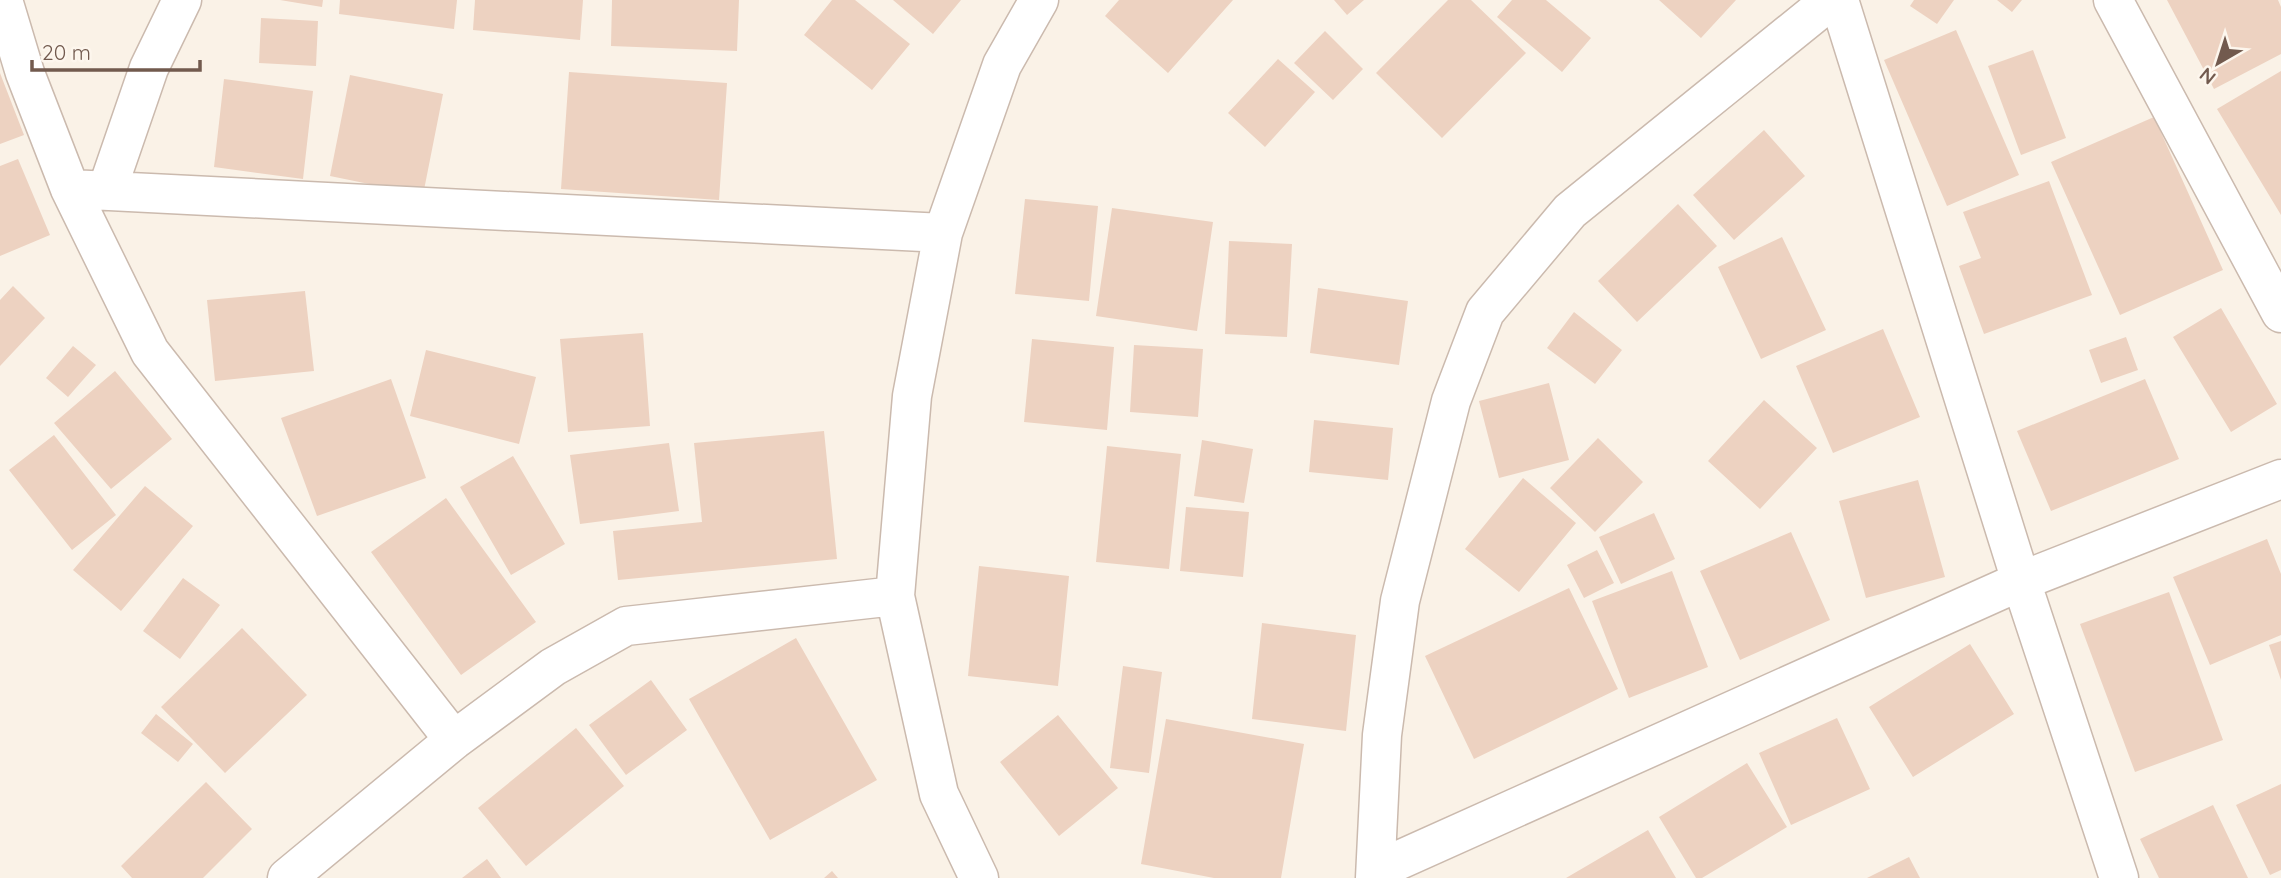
<svg xmlns="http://www.w3.org/2000/svg" width="2281" height="878" font-family="Quicksand,sans-serif">
<style>
.building{fill:#edd2c1}
.lines{fill:none;stroke-linecap:round;stroke-linejoin:round}
.minor-casing{stroke:#cbbaae;stroke-width:41}
.minor{stroke:#fff;stroke-width:38}
</style>
<rect width="100%" height="100%" fill="#faf2e7"/>
<!-- building -->
<path class="building" d="M 280,0 L 323,0 L 322,7 Z
M 340,0 L 457,0 L 454,29 L 339,14 Z
M 475,0 L 583,0 L 580,40 L 473,30 Z
M 612,0 L 739,0 L 737,51 L 611,46 Z
M 832,0 L 855,0 L 910,44 L 872,90 L 804,35 Z
M 893,0 L 961,0 L 933,34 Z
M 1119,0 L 1233,0 L 1168,73 L 1105,16 Z
M 1334,0 L 1364,0 L 1347,15 Z
M 1448,0 L 1471,0 L 1526,53 L 1442,138 L 1376,73 Z
M 1512,0 L 1546,0 L 1591,38 L 1562,72 L 1497,17 Z
M 1659,0 L 1736,0 L 1701,38 Z
M 1914,0 L 1954,0 L 1937,24 L 1910,6 Z
M 1997,0 L 2022,0 L 2012,12 Z
M 2167,0 L 2278,0 L 2281,7 L 2281,54 L 2214,89 Z
M 261,18 L 318,21 L 316,66 L 259,63 Z
M 1956,30 L 2019,175 L 1947,206 L 1884,60 Z
M 1325,31 L 1363,69 L 1333,100 L 1294,63 Z
M 2033,50 L 2066,138 L 2021,155 L 1988,66 Z
M 1278,59 L 1315,92 L 1265,147 L 1228,113 Z
M 2281,71 L 2281,215 L 2217,109 Z
M 569,72 L 727,83 L 719,200 L 561,189 Z
M 0,73 L 24,135 L 0,144 Z
M 350,75 L 443,94 L 423,195 L 330,176 Z
M 224,79 L 313,91 L 303,179 L 214,167 Z
M 2154,117 L 2223,270 L 2120,315 L 2051,162 Z
M 1764,130 L 1805,176 L 1734,240 L 1693,195 Z
M 18,159 L 50,235 L 0,256 L 0,166 Z
M 2049,181 L 2092,295 L 1984,334 L 1959,266 L 1981,258 L 1963,212 Z
M 1025,199 L 1098,206 L 1089,301 L 1015,294 Z
M 1678,204 L 1717,246 L 1637,322 L 1598,281 Z
M 1112,208 L 1213,222 L 1197,331 L 1096,316 Z
M 1782,237 L 1826,330 L 1761,359 L 1718,267 Z
M 1229,241 L 1292,244 L 1287,337 L 1225,334 Z
M 13,286 L 45,318 L 0,366 L 0,300 Z
M 1318,288 L 1408,301 L 1399,365 L 1310,353 Z
M 305,291 L 314,371 L 215,381 L 207,300 Z
M 2221,308 L 2277,404 L 2231,432 L 2173,337 Z
M 1574,312 L 1622,350 L 1595,384 L 1547,348 Z
M 1883,329 L 1920,417 L 1833,453 L 1796,366 Z
M 643,333 L 650,426 L 568,432 L 560,339 Z
M 2126,337 L 2138,370 L 2101,383 L 2089,350 Z
M 1032,339 L 1114,347 L 1107,430 L 1024,422 Z
M 1134,345 L 1203,349 L 1198,417 L 1130,412 Z
M 73,346 L 96,365 L 68,397 L 46,378 Z
M 426,350 L 536,377 L 519,444 L 410,416 Z
M 115,371 L 172,439 L 111,489 L 54,423 Z
M 391,379 L 426,478 L 317,516 L 281,418 Z
M 2145,379 L 2179,459 L 2051,511 L 2017,431 Z
M 1549,383 L 1569,460 L 1499,478 L 1479,401 Z
M 1764,400 L 1817,448 L 1760,509 L 1708,461 Z
M 1314,420 L 1393,428 L 1388,480 L 1309,472 Z
M 824,431 L 837,559 L 618,580 L 613,531 L 702,522 L 694,443 Z
M 54,435 L 116,515 L 72,550 L 9,470 Z
M 1598,438 L 1643,482 L 1595,532 L 1550,488 Z
M 1202,440 L 1253,449 L 1244,503 L 1194,496 Z
M 669,443 L 679,511 L 580,524 L 570,455 Z
M 1107,446 L 1181,454 L 1169,569 L 1096,562 Z
M 513,456 L 565,544 L 511,575 L 460,487 Z
M 1523,478 L 1576,523 L 1519,592 L 1465,549 Z
M 1918,480 L 1945,577 L 1866,598 L 1839,501 Z
M 145,486 L 193,526 L 121,611 L 73,570 Z
M 446,498 L 536,622 L 461,675 L 371,552 Z
M 1186,507 L 1249,512 L 1243,577 L 1180,571 Z
M 1654,513 L 1675,559 L 1621,584 L 1599,537 Z
M 1791,532 L 1830,620 L 1740,660 L 1700,571 Z
M 2267,539 L 2281,574 L 2281,635 L 2210,665 L 2173,577 Z
M 1597,550 L 1614,583 L 1584,598 L 1567,565 Z
M 979,566 L 1069,576 L 1058,686 L 968,676 Z
M 1672,571 L 1708,667 L 1629,698 L 1592,601 Z
M 183,578 L 220,605 L 180,659 L 143,631 Z
M 1569,588 L 1618,689 L 1474,759 L 1425,656 Z
M 2169,592 L 2223,740 L 2135,772 L 2080,624 Z
M 1262,623 L 1356,635 L 1346,731 L 1252,719 Z
M 242,628 L 307,695 L 225,773 L 161,707 Z
M 796,638 L 877,780 L 770,840 L 689,699 Z
M 2281,641 L 2281,680 L 2269,645 Z
M 1970,644 L 2014,714 L 1913,777 L 1869,707 Z
M 1123,666 L 1162,672 L 1149,773 L 1110,768 Z
M 651,680 L 687,730 L 626,775 L 589,725 Z
M 156,714 L 193,744 L 178,762 L 141,733 Z
M 1058,715 L 1118,788 L 1059,836 L 1000,762 Z
M 1837,718 L 1870,789 L 1791,825 L 1759,753 Z
M 1166,719 L 1304,744 L 1281,878 L 1214,878 L 1141,864 Z
M 576,728 L 624,786 L 526,866 L 478,808 Z
M 1747,763 L 1787,827 L 1702,878 L 1696,878 L 1659,817 Z
M 206,782 L 252,829 L 203,878 L 132,878 L 121,866 Z
M 2281,784 L 2281,870 L 2270,875 L 2236,805 Z
M 2213,805 L 2248,878 L 2159,878 L 2140,839 Z
M 1648,830 L 1676,878 L 1566,878 Z
M 1909,857 L 1920,878 L 1867,878 Z
M 487,859 L 501,878 L 462,878 Z
M 832,871 L 838,878 L 824,878 Z"/>
<g class="lines">
<defs>
<path id="minor" d="M 3,0 L 25,73 L 70,189 L 150,352 L 454,740
M 1839,0 L 2021,581 L 2119,878
M 2113,0 L 2281,313
M 70,189 L 943,233
M 107,190 L 149,68 L 182,0
M 1377,870 L 2021,581 L 2281,479
M 287,878 L 454,740 L 553,667 L 626,626 L 895,596
M 979,878 L 939,794 L 895,596 L 912,396 L 943,233 L 1002,65 L 1039,0
M 1375,878 L 1382,735 L 1400,601 L 1451,401 L 1485,312 L 1570,211 L 1831,0"/>
</defs>
<!-- minor casing -->
<use href="#minor" class="minor-casing"/>
<!-- minor -->
<use href="#minor" class="minor"/>
</g>
<!-- north arrow -->
<g transform="translate(2218 63) rotate(219)" stroke="#fdf6ed" stroke-width="5" paint-order="stroke">
<path d="M0-5L12 26L0 18L-12 26Z" fill="#725a4e"/>
<text y="-10" font-size="19" font-weight="bold" text-anchor="middle" fill="#725a4e">N</text>
</g>
<!-- scale -->
<path d="M32 60v10h168v-10" fill="none" stroke="#725a4e" stroke-width="3.5"/>
<text x="42" y="60" font-size="21" fill="#725a4e" stroke="#fdf6ed" stroke-width="5" paint-order="stroke">20 m</text>
</svg>
